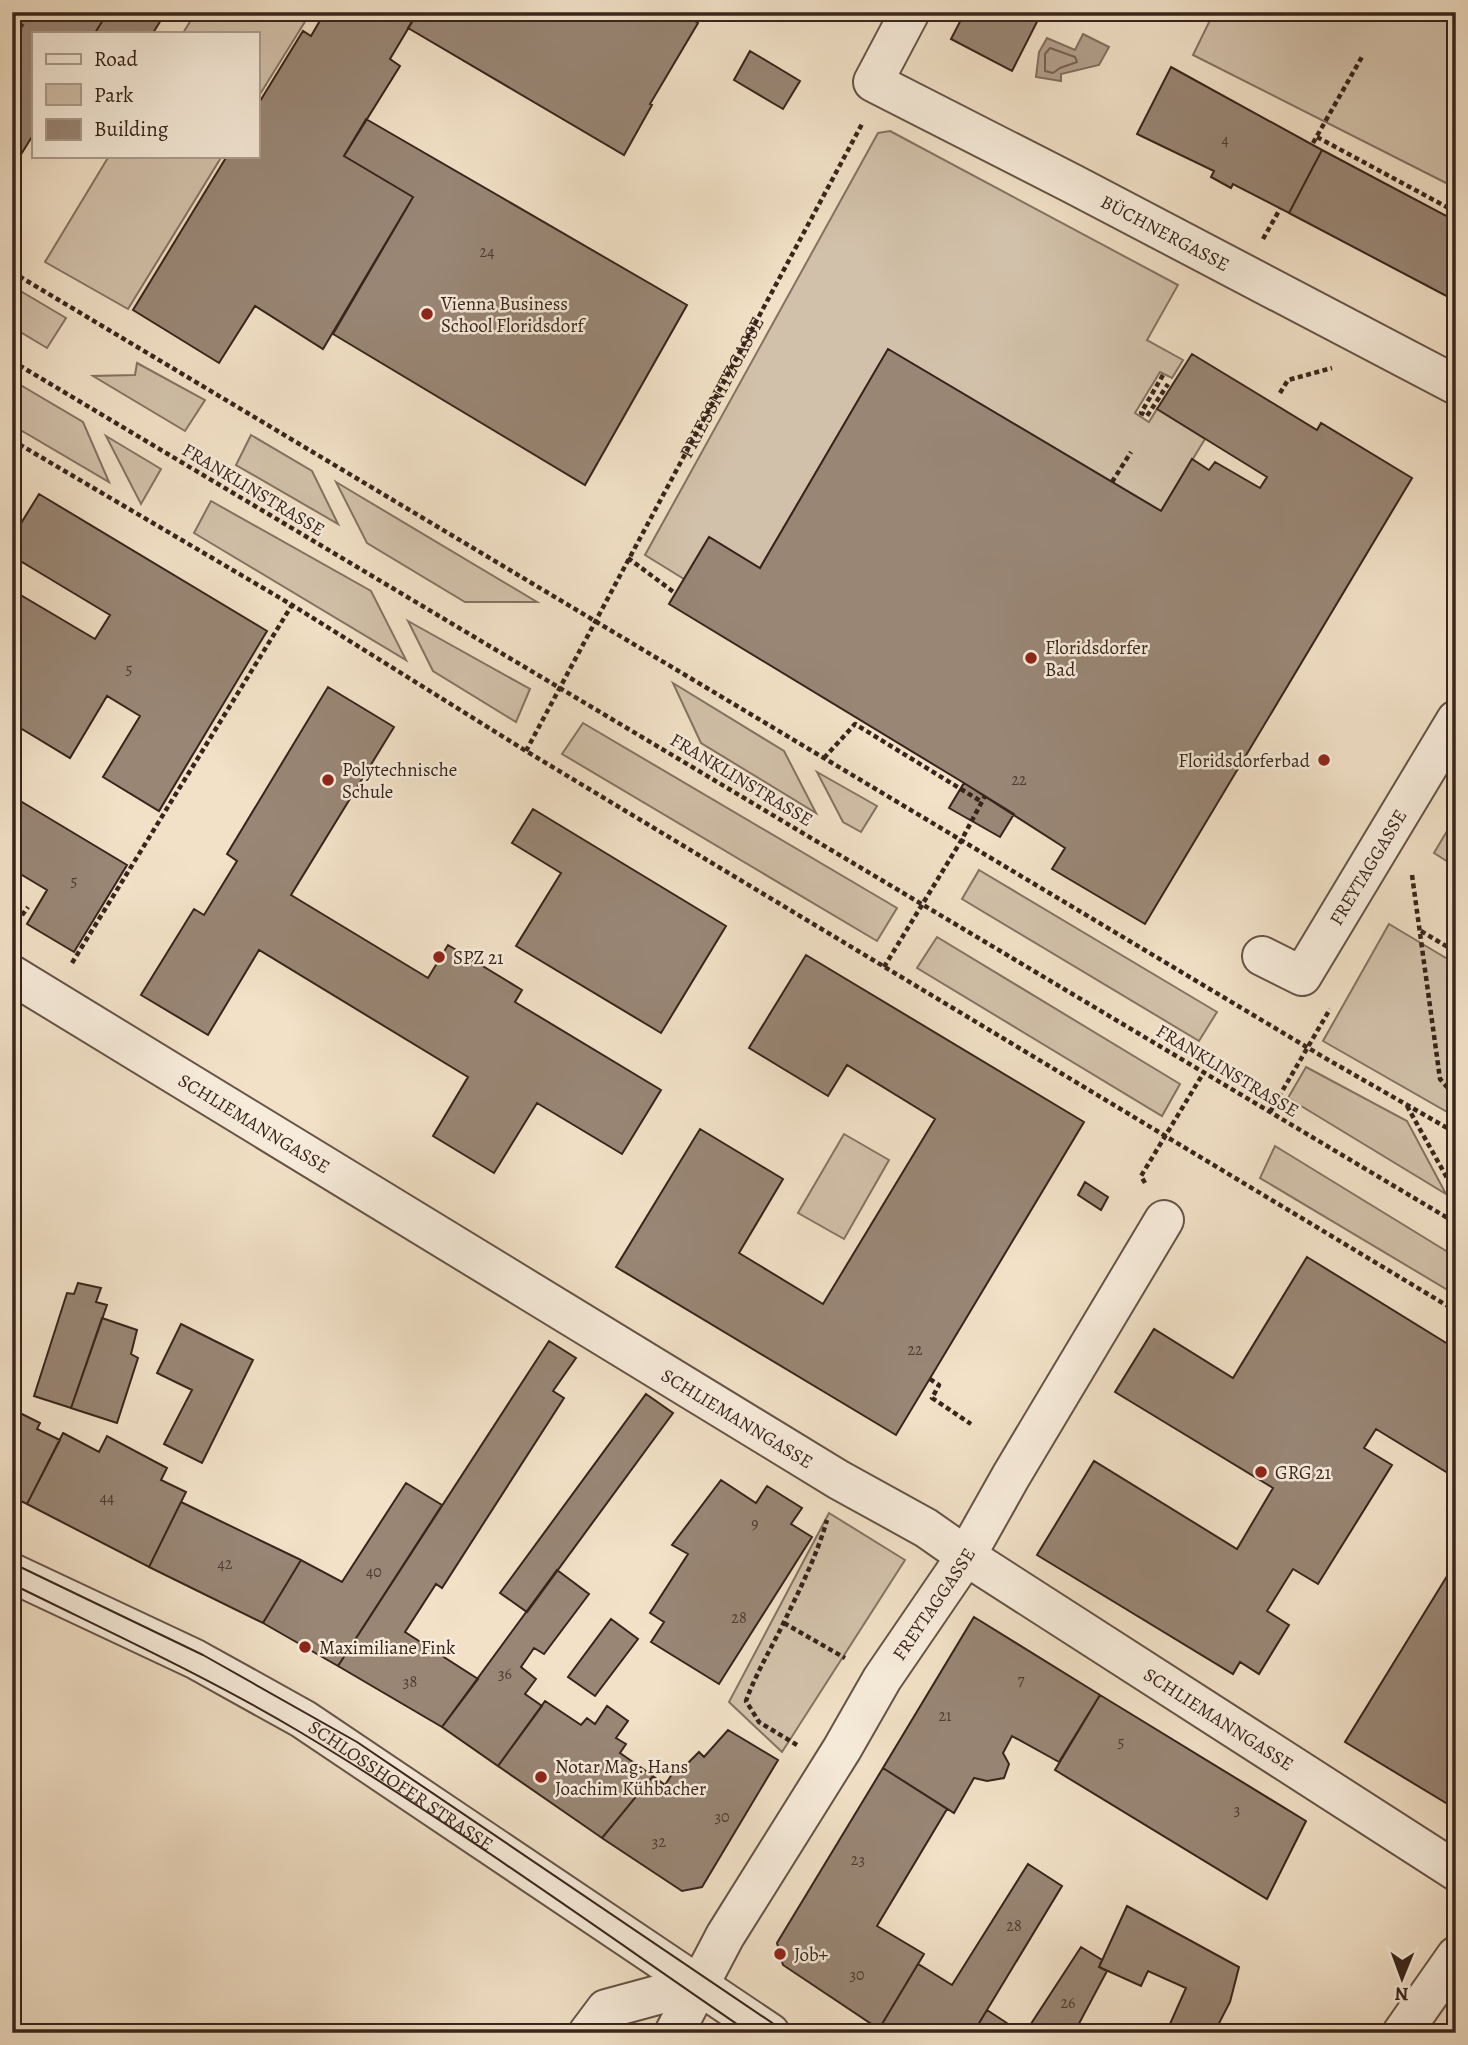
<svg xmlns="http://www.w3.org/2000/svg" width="1468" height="2045" font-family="Alegreya,serif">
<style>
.green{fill:#d2c1aa;stroke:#857263;stroke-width:2}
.water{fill:#b3a18d;stroke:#826f60;stroke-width:2}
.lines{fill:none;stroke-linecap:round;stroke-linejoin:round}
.shore{stroke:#766254;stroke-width:2}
.building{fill:#998675;stroke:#38241c;stroke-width:2}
.minor-casing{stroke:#665347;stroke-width:42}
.path{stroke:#38241c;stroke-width:4.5;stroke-dasharray:5 3.5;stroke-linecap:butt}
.minor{stroke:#f7ecdb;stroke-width:38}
.tram{stroke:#38241c;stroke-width:2}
.poi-dot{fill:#8f2418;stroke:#f7ecdb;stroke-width:2.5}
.labels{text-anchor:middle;stroke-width:5;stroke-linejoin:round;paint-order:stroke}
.number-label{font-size:16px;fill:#503c32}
.street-label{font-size:19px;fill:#38241c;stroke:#f7ecdb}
.poi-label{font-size:19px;fill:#38241c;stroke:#f7ecdb;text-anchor:start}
</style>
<rect width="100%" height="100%" fill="#f2e1c7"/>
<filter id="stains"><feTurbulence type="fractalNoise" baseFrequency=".00286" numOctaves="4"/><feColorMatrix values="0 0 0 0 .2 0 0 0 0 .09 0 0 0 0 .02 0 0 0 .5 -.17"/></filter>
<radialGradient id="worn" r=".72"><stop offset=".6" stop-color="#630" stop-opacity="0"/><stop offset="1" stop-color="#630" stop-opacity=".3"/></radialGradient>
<!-- green -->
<path class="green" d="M 196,12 L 311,12 L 257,99 L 257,33 L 183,33 Z
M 1214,12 L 1456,12 L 1456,188 L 1193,55 Z
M 890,131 L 1178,285 L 1147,340 L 1183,360 L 1172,378 L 1160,372 L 1135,413 L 1149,422 L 1157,409 L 1205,439 L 1161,511 L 888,349 L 760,568 L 684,579 L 645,555 L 878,133 Z
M 109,156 L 222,156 L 128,309 L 45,262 Z
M 12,286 L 66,318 L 47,348 L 12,327 Z
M 137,363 L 205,400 L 185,431 L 93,376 L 135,375 Z
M 12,380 L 83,422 L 109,482 L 12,425 Z
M 251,435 L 312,471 L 338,524 L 236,465 Z
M 106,436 L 161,469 L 141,504 Z
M 336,482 L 537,602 L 465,602 L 367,543 Z
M 211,501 L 371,591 L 406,660 L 194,533 Z
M 408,621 L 530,689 L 516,722 L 433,671 Z
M 673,683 L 784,751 L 816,813 L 701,743 Z
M 583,723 L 897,908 L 877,941 L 562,754 Z
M 817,772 L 877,806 L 861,832 L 843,822 Z
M 1456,816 L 1456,867 L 1434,853 Z
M 979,870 L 1217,1012 L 1199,1041 L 962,899 Z
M 1389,924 L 1456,964 L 1456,1117 L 1323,1041 Z
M 937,937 L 1180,1084 L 1162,1116 L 917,968 Z
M 1306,1067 L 1407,1121 L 1446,1194 L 1288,1098 Z
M 844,1134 L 889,1160 L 844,1239 L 798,1213 Z
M 1275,1146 L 1456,1257 L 1456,1295 L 1260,1178 Z
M 829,1513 L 905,1560 L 782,1752 L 729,1702 Z"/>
<!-- water -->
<path class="water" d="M 1083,34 L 1109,47 L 1099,65 L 1061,74 L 1061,81 L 1036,77 L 1039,52 L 1047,38 L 1075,50 Z"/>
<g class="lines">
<!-- shore -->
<path class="shore" d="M 1050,48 L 1075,57 L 1077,62 L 1060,68 L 1053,73 L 1045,71 L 1045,54 Z"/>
</g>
<!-- building -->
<path class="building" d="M 12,12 L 108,12 L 95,33 L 33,33 L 33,135 L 12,169 L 12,42 L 23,25 L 12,18 Z
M 108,12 L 166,12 L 153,33 L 95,33 Z
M 325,12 L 418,12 L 390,59 L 400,66 L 344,156 L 413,197 L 323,349 L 255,306 L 219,363 L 133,310 L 227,156 L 257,156 L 257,106 L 303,31 L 311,36 Z
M 418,12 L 479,12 L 485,16 L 487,12 L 680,12 L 698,23 L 650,104 L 652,105 L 624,155 L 408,28 Z
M 965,12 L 1042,12 L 1012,71 L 951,39 Z
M 750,51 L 800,81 L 783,109 L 734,80 Z
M 1171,67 L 1322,150 L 1289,213 L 1233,184 L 1231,188 L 1211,177 L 1214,171 L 1137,134 Z
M 366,119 L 687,305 L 585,485 L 333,334 L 413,197 L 344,156 Z
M 1322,150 L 1456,221 L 1456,301 L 1289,213 Z
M 888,349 L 1161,511 L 1192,459 L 1209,470 L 1215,462 L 1260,488 L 1267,477 L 1157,409 L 1192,354 L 1317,430 L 1321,423 L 1412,478 L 1145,924 L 1052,869 L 1065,848 L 964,783 L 669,604 L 709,537 L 760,568 Z
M 39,494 L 267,631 L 159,811 L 103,777 L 140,716 L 107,696 L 70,758 L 12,723 L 12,590 L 95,639 L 110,615 L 12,556 L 12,538 Z
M 328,687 L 394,727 L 291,895 L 428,978 L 448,945 L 522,990 L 515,1002 L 661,1090 L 622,1154 L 537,1103 L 494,1173 L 433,1136 L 468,1077 L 259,950 L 208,1035 L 141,995 L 194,909 L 204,915 L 237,861 L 227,854 Z
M 964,783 L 1014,814 L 1000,837 L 949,808 Z
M 12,796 L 127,865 L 74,952 L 27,924 L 47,890 L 12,869 Z
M 533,809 L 726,926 L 661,1033 L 516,946 L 561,873 L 512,843 Z
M 806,955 L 1084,1122 L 896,1435 L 616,1267 L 700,1129 L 783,1179 L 739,1253 L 823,1304 L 935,1119 L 847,1065 L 828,1096 L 749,1048 Z
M 1085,1182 L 1108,1197 L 1101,1210 L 1078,1195 Z
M 1307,1257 L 1456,1349 L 1456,1478 L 1376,1429 L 1364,1448 L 1392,1465 L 1318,1584 L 1293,1569 L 1267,1611 L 1289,1625 L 1259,1674 L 1240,1662 L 1233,1674 L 1037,1555 L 1094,1461 L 1237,1549 L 1273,1488 L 1115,1392 L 1154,1329 L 1233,1378 Z
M 78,1283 L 101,1288 L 96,1302 L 107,1305 L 71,1408 L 34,1396 L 67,1293 L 74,1294 Z
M 102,1318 L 137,1330 L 131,1354 L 138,1358 L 117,1423 L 71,1408 Z
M 181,1324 L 253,1360 L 202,1463 L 164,1444 L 192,1390 L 157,1373 Z
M 549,1341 L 576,1358 L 553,1391 L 564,1398 L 442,1588 L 436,1584 L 405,1632 L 478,1679 L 442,1727 L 338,1666 Z
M 646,1394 L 673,1413 L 527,1612 L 500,1593 Z
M 12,1409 L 40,1423 L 37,1429 L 60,1440 L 27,1504 L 12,1497 Z
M 63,1433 L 99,1452 L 107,1436 L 167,1468 L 161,1480 L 186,1492 L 149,1567 L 27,1504 Z
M 721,1480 L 756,1503 L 767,1486 L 802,1508 L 791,1524 L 812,1537 L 719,1684 L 651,1642 L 664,1622 L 650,1613 L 688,1554 L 672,1545 Z
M 406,1483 L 442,1505 L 338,1666 L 263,1623 L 301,1560 L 342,1582 Z
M 181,1502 L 301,1560 L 263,1623 L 149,1567 Z
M 1452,1568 L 1456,1570 L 1456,1809 L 1345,1742 Z
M 557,1570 L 589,1594 L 544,1654 L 534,1648 L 521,1667 L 536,1679 L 525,1694 L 542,1706 L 498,1766 L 442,1727 Z
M 974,1617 L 1100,1695 L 1059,1762 L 1012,1736 L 1003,1753 L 1009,1764 L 1004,1778 L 987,1781 L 974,1778 L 954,1813 L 883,1768 Z
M 611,1619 L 638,1639 L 595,1696 L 568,1677 Z
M 1100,1695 L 1306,1821 L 1267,1899 L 1055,1770 Z
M 545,1701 L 581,1725 L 587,1718 L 595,1724 L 607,1706 L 628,1721 L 616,1738 L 626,1744 L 620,1753 L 653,1776 L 602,1838 L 498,1766 Z
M 728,1730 L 778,1760 L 702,1887 L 682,1891 L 602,1838 L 653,1776 L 665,1785 L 678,1765 L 683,1768 L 699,1752 L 704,1757 Z
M 883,1768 L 947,1809 L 877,1926 L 924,1954 L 879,2029 L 783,1965 L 777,1943 Z
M 1028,1864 L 1062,1886 L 973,2033 L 884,2033 L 879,2029 L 918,1964 L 952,1985 Z
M 1127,1906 L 1239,1967 L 1230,2002 L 1214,2033 L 1166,2033 L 1186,1988 L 1148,1971 L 1141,1986 L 1099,1967 Z
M 1081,1947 L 1102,1960 L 1099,1967 L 1107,1971 L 1074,2033 L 1025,2033 Z
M 987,2010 L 1022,2033 L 973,2033 Z"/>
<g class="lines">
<defs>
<g id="minor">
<path id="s2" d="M 910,12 L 873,82 L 1073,184 L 1456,385"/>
<path id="s3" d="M 1262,956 L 1302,976 L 1456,720"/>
<path id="s4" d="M 12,975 L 839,1480 L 926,1528 L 966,1556 L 1456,1871"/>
<path id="s5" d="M 12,1573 L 195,1659 L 303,1719 L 770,2033"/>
<path d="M 588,2033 L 606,2009 L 698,1984"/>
<path id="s6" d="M 674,2033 L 725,1936 L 842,1749 L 882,1679 L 966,1556 L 1011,1476 L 1164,1220"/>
<path d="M 1402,2033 L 1456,1956"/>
</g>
</defs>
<!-- minor casing -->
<use href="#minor" class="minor-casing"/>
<!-- path -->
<g class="path">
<path d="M 1317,137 L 1456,212"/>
<path d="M 1313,143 L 1363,55"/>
<path d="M 1263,239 L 1280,209"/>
<path d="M 12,272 L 1325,1058 L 1456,1133"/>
<path d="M 12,361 L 1456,1223"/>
<path d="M 1163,375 L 1141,413 L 1147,416 L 1168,384"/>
<path d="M 1280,393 L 1288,380 L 1332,368"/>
<path d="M 12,440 L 292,605 L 526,751 L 1456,1311"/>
<path d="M 1112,482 L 1131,452"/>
<path d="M 628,558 L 675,593"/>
<path id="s1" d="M 526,751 L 862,124"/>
<path d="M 824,758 L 855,724 L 982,802"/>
<path d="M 1412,875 L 1440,1079 L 1456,1097"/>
<path d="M 12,929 L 28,907"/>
<path d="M 1421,931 L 1456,952"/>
<path d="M 72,963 L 292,605"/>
<path d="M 884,967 L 961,841 L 985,796"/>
<path d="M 1407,1106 L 1456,1194"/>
<path d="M 1270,1112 L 1330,1009"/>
<path d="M 1145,1183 L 1141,1176 L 1204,1072"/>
<path d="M 930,1379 L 939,1385 L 932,1398 L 971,1424"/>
<path d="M 784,1623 L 845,1658"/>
<path d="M 797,1745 L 759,1722 L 746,1701 C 756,1673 771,1649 784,1622 C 800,1589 817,1555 827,1520"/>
</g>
<!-- minor -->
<use href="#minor" class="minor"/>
<!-- tram -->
<path class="tram" d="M 12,1563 L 203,1655 L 357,1742 L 787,2033
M 12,1584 C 109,1632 208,1677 300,1732 C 455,1825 601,1931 750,2033"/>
</g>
<!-- markers -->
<g class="poi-dot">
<circle cx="427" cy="314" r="7"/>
<circle cx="1031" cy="658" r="7"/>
<circle cx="1324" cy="760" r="7"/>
<circle cx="328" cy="780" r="7"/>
<circle cx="439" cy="957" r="7"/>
<circle cx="1261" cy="1472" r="7"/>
<circle cx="305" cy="1647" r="7"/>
<circle cx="541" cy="1777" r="7"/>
<circle cx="780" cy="1954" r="7"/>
</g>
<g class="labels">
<!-- number labels -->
<g class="number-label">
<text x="1225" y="145">4</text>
<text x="487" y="257">24</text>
<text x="129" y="674">5</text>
<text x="1019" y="785">22</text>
<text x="74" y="886">5</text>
<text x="915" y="1355">22</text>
<text x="107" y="1503">44</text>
<text x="755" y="1529">9</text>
<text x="225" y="1569">42</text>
<text x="374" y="1577">40</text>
<text x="739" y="1623">28</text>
<text x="505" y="1679">36</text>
<text x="1021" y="1685">7</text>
<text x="410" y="1687">38</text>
<text x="945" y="1721">21</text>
<text x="1121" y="1747">5</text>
<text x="1237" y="1815">3</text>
<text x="722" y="1822">30</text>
<text x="659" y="1847">32</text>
<text x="858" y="1865">23</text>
<text x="1014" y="1931">28</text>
<text x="857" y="1980">30</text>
<text x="1068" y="2008">26</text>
</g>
<!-- street labels -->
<g class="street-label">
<text dy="7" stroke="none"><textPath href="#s2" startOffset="408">BÜCHNERGASSE</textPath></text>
<text dy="7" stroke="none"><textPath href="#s1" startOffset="413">PRIESSNITZGASSE</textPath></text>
<text transform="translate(254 489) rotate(31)" y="7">FRANKLINSTRASSE</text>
<text transform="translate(742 779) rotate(31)" y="7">FRANKLINSTRASSE</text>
<text dy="7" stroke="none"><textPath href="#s3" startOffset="172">FREYTAGGASSE</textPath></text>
<text transform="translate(1228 1070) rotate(31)" y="7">FRANKLINSTRASSE</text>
<text dy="7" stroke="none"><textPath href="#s4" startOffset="284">SCHLIEMANNGASSE</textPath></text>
<text dy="7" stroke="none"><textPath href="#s4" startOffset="850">SCHLIEMANNGASSE</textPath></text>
<text dy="7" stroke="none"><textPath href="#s6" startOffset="502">FREYTAGGASSE</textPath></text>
<text dy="7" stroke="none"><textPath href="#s4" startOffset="1418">SCHLIEMANNGASSE</textPath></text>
<text dy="7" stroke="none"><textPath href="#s5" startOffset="444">SCHLOSSHOFER STRASSE</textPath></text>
</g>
<!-- poi labels -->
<g class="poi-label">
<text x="441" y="310">Vienna Business<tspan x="441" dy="22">School Floridsdorf</tspan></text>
<text x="1045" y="654">Floridsdorfer<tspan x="1045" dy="22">Bad</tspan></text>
<text x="1310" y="767" text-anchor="end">Floridsdorferbad</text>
<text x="342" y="776">Polytechnische<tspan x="342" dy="22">Schule</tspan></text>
<text x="453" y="964">SPZ 21</text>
<text x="1275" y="1479">GRG 21</text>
<text x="319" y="1654">Maximiliane Fink</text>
<text x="555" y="1773">Notar Mag. Hans<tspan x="555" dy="22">Joachim Kühbacher</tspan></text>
<text x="794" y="1961">Job+</text>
</g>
</g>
<!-- margin -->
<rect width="1468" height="2045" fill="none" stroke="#f2e1c7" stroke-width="42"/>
<rect x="14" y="14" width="1440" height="2017" fill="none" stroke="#38241c" stroke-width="3.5"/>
<rect x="21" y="21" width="1426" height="2003" fill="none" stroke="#38241c" stroke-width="2"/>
<!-- legend -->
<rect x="32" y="32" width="228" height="126" fill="#f7ecdb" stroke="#ab9c8f" stroke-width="2"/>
<rect x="46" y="54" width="35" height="10" fill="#f7ecdb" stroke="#ab9c8f" stroke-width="2"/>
<text x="94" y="66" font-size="21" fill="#38241c">Road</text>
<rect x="46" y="84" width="35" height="21" fill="#d2c1aa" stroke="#ab9c8f" stroke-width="2"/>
<text x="94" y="102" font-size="21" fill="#38241c">Park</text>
<rect x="46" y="119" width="35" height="21" fill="#998675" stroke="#ab9c8f" stroke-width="2"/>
<text x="94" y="136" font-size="21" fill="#38241c">Building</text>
<!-- north arrow -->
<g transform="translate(1402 1978) rotate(181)" stroke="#f7ecdb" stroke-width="5" paint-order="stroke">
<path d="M0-5L12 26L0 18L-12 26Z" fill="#38241c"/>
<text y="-10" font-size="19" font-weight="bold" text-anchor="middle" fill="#38241c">N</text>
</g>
<rect width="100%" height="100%" filter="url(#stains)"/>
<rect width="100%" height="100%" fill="url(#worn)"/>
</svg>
